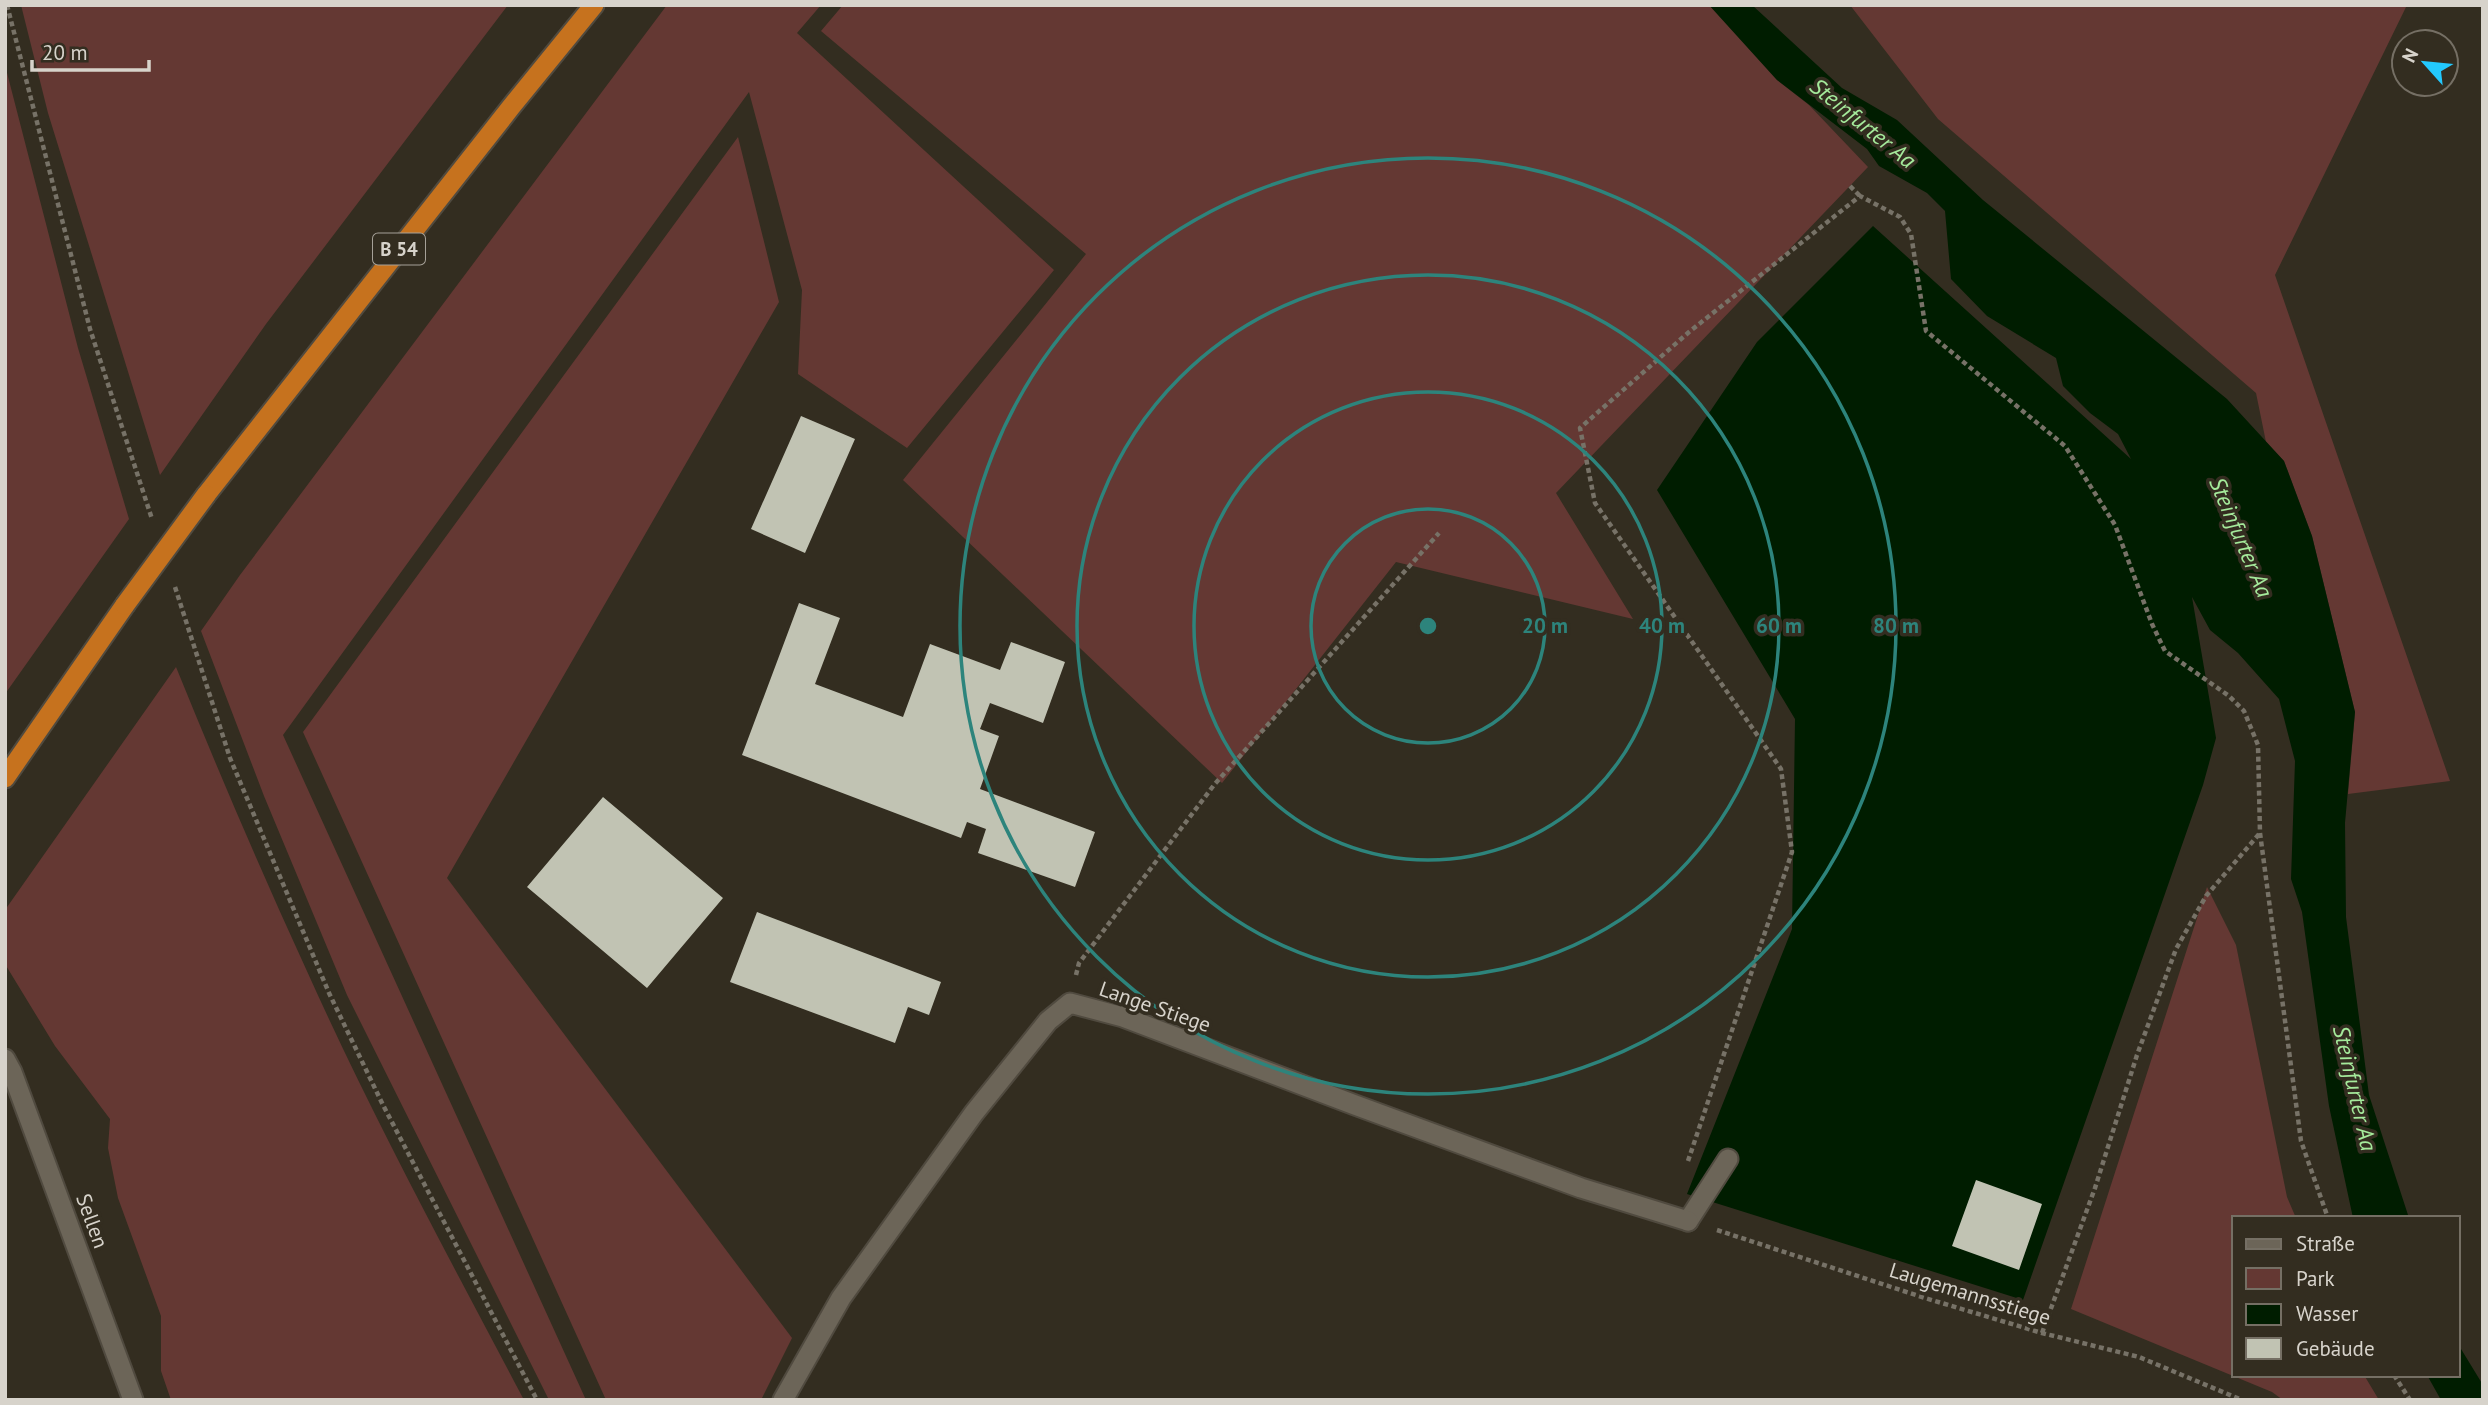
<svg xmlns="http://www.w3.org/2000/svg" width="2488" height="1405" font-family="'PT Sans',sans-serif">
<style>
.green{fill:#643833}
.water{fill:#001d00}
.building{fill:#c1c3b3}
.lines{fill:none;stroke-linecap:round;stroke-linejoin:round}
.service-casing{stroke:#504a3f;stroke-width:23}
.minor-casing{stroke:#504a3f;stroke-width:23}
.trunk-casing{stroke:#504a3f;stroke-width:23}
.path{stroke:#777267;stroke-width:4.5;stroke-dasharray:5 3.5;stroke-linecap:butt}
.service{stroke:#6c6558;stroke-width:19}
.minor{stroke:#6c6558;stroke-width:19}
.trunk{stroke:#c6721e;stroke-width:19}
.trunk-bridge-casing{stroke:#504a3f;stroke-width:23;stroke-linecap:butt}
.trunk-bridge{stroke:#c6721e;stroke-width:19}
.ring{fill:none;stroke:#2d847c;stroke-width:3.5}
.labels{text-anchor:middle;stroke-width:7;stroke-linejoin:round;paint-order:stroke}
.shield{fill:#332d20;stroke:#a6a198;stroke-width:2}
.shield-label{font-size:19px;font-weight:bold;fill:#d7d3cb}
.street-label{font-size:21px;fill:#d7d3cb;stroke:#332d20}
.water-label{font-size:23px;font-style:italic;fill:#a5ea9b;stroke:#332d20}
.centre{fill:#2d847c;stroke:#332d20;stroke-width:3.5}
.ring-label{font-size:21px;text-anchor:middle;font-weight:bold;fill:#2d847c;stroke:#332d20;stroke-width:7;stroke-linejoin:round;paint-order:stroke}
</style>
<rect width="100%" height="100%" fill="#332d20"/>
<!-- green -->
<path class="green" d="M 21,5 L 508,5 L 266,324 L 160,475 L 48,113 Z
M 667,5 L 821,5 L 797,33 L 1054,270 L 907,448 L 798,374 L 802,290 L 749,92 L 283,735 L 586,1400 L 549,1400 L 347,995 L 264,796 L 201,631 L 240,575 Z
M 843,5 L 1709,5 L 1777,80 L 1809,105 L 1868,167 L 1556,493 L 1633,619 L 1396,562 L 1222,783 L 903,480 L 1086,254 L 821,31 Z
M 1850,5 L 2407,5 L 2275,275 L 2450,781 L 2348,794 L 2355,712 L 2312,536 L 2284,461 L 2266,442 L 2256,393 L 1938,119 Z
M 5,65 L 78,348 L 129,519 L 5,694 Z
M 738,137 L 779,302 L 447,878 L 792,1338 L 761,1400 L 606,1400 L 303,732 Z
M 176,667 C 217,768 260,869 306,969 C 372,1116 449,1258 524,1400 L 171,1400 L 161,1371 L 161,1316 L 118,1198 L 108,1148 L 110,1119 L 55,1046 L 5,964 L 5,910 Z
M 2207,887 L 2236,945 L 2287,1197 L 2296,1218 L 2234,1218 L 2234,1375 L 2364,1375 L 2379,1400 L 2283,1400 L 2272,1392 L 2071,1309 Z"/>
<!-- water -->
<path class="water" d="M 1709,5 L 1752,5 L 1842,88 L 1897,120 L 1983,200 L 2227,399 L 2284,461 L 2312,536 L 2355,712 L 2345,823 L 2346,917 L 2369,1095 L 2409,1218 L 2353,1218 L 2329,1106 L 2302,912 L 2291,879 L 2295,761 L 2279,699 L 2238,653 L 2210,630 L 2192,597 L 2216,738 L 2203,785 L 2023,1300 L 1687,1194 L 1792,929 L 1795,719 L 1657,490 L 1757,342 L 1873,226 L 2131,459 L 2118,434 L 2090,413 L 2063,386 L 2056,358 L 1987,316 L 1951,279 L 1945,211 L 1927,193 L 1879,166 L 1867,149 L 1777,80 Z
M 2458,1344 L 2483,1385 L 2483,1400 L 2441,1400 L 2427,1375 L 2458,1375 Z"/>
<!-- building -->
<path class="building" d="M 801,416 L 855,439 L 805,553 L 751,529 Z
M 799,603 L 840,618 L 815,684 L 903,717 L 930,644 L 1000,670 L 1011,642 L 1065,662 L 1043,723 L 990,703 L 980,729 L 999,736 L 980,789 L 1095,832 L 1075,887 L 978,853 L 986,829 L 967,822 L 961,838 L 742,755 Z
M 603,797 L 723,898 L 647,988 L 527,887 Z
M 757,912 L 941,982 L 929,1015 L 908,1007 L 895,1043 L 730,982 Z
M 1976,1180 L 2042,1204 L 2019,1270 L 1952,1246 Z"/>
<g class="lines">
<defs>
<path id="service" d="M 1688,1221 L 1728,1159"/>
<path id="minor" d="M 5,1059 L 12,1072 L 133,1400
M 783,1400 L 841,1298 L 974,1113 L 1048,1021 L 1070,1003 L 1123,1017 L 1355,1105 L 1581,1188 L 1688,1221"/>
<path id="trunk" d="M 206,495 L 511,107 L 594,5
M 5,778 L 125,605"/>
</defs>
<!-- service casing -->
<use href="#service" class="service-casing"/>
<!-- minor casing -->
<use href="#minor" class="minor-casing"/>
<!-- trunk casing -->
<use href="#trunk" class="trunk-casing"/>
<!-- path -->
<path class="path" d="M 7,5 L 90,329 L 152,519
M 1850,186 L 1860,196
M 175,587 L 230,758 L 329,993 L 383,1105 L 537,1400
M 1076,975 L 1079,963 L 1214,785 L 1439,533
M 1688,1161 L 1792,852 L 1781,769 L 1595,503 L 1580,428 L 1689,332 L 1860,196 L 1900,217 L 1911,234 L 1926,331 L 2065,446 L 2115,525 L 2152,624 L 2165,651 L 2229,696 L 2244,711 L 2258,745 L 2260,833 L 2301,1141 L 2328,1218
M 1717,1230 L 1925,1298 L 2042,1333 L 2139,1357 L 2242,1400
M 2042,1333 L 2095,1188 L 2137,1055 L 2176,949 L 2206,896 L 2260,833
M 2394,1375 L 2410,1400"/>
<!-- service -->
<use href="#service" class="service"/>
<!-- minor -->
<use href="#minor" class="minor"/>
<!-- trunk -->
<use href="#trunk" class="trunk"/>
<defs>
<path id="trunk-bridge" d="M 125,605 L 206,495"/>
</defs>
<!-- trunk-bridge casing -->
<use href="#trunk-bridge" class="trunk-bridge-casing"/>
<!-- trunk-bridge -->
<use href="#trunk-bridge" class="trunk-bridge"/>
</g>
<!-- distance rings -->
<g class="ring">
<circle cx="1428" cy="626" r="117"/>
<circle cx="1428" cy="626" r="234"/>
<circle cx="1428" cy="626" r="351"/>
<circle cx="1428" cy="626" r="468"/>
</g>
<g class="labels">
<!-- shield labels -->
<rect class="shield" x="373" y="233.5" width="52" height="31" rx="5"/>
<g class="shield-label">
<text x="399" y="256">B 54</text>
</g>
<!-- street labels -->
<g class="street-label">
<text transform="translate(1155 1007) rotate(19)" y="7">Lange Stiege</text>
<text transform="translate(92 1221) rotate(70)" y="7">Sellen</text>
<text transform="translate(1970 1294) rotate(17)" y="7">Laugemannsstiege</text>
</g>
<!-- water labels -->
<g class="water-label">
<text transform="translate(1863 123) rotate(39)" y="8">Steinfurter Aa</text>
<text transform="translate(2241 537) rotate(67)" y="8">Steinfurter Aa</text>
<text transform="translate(2355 1088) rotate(77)" y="8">Steinfurter Aa</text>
</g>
</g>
<circle cx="1428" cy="626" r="10" class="centre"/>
<g class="ring-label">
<text x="1545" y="633">20 m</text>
<text x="1662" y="633">40 m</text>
<text x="1779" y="633">60 m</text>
<text x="1896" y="633">80 m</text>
</g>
<!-- border -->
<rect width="2488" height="1405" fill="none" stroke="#d7d3cb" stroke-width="14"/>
<!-- legend -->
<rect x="2232" y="1216" width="228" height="161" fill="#332d20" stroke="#756f64" stroke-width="2"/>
<rect x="2246" y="1239" width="35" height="10" fill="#6c6558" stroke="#756f64" stroke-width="2"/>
<text x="2296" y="1251" font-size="21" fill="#d7d3cb">Straße</text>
<rect x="2246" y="1268" width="35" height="21" fill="#643833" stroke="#756f64" stroke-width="2"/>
<text x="2296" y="1286" font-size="21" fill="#d7d3cb">Park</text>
<rect x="2246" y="1304" width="35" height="21" fill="#001d00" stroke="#756f64" stroke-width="2"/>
<text x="2296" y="1321" font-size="21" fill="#d7d3cb">Wasser</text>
<rect x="2246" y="1338" width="35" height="21" fill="#c1c3b3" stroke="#756f64" stroke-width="2"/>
<text x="2296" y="1356" font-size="21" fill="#d7d3cb">Gebäude</text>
<!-- north arrow -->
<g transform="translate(2425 63) rotate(297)"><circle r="33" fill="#332d20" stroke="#756f64" stroke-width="2"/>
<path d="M0-5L12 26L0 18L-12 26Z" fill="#23c9fe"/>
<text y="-10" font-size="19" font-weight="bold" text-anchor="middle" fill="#d7d3cb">N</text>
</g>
<!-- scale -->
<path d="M32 60v10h117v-10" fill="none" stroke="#d7d3cb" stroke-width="3.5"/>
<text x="42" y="60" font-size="21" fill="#d7d3cb" stroke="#332d20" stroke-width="5" paint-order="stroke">20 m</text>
</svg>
